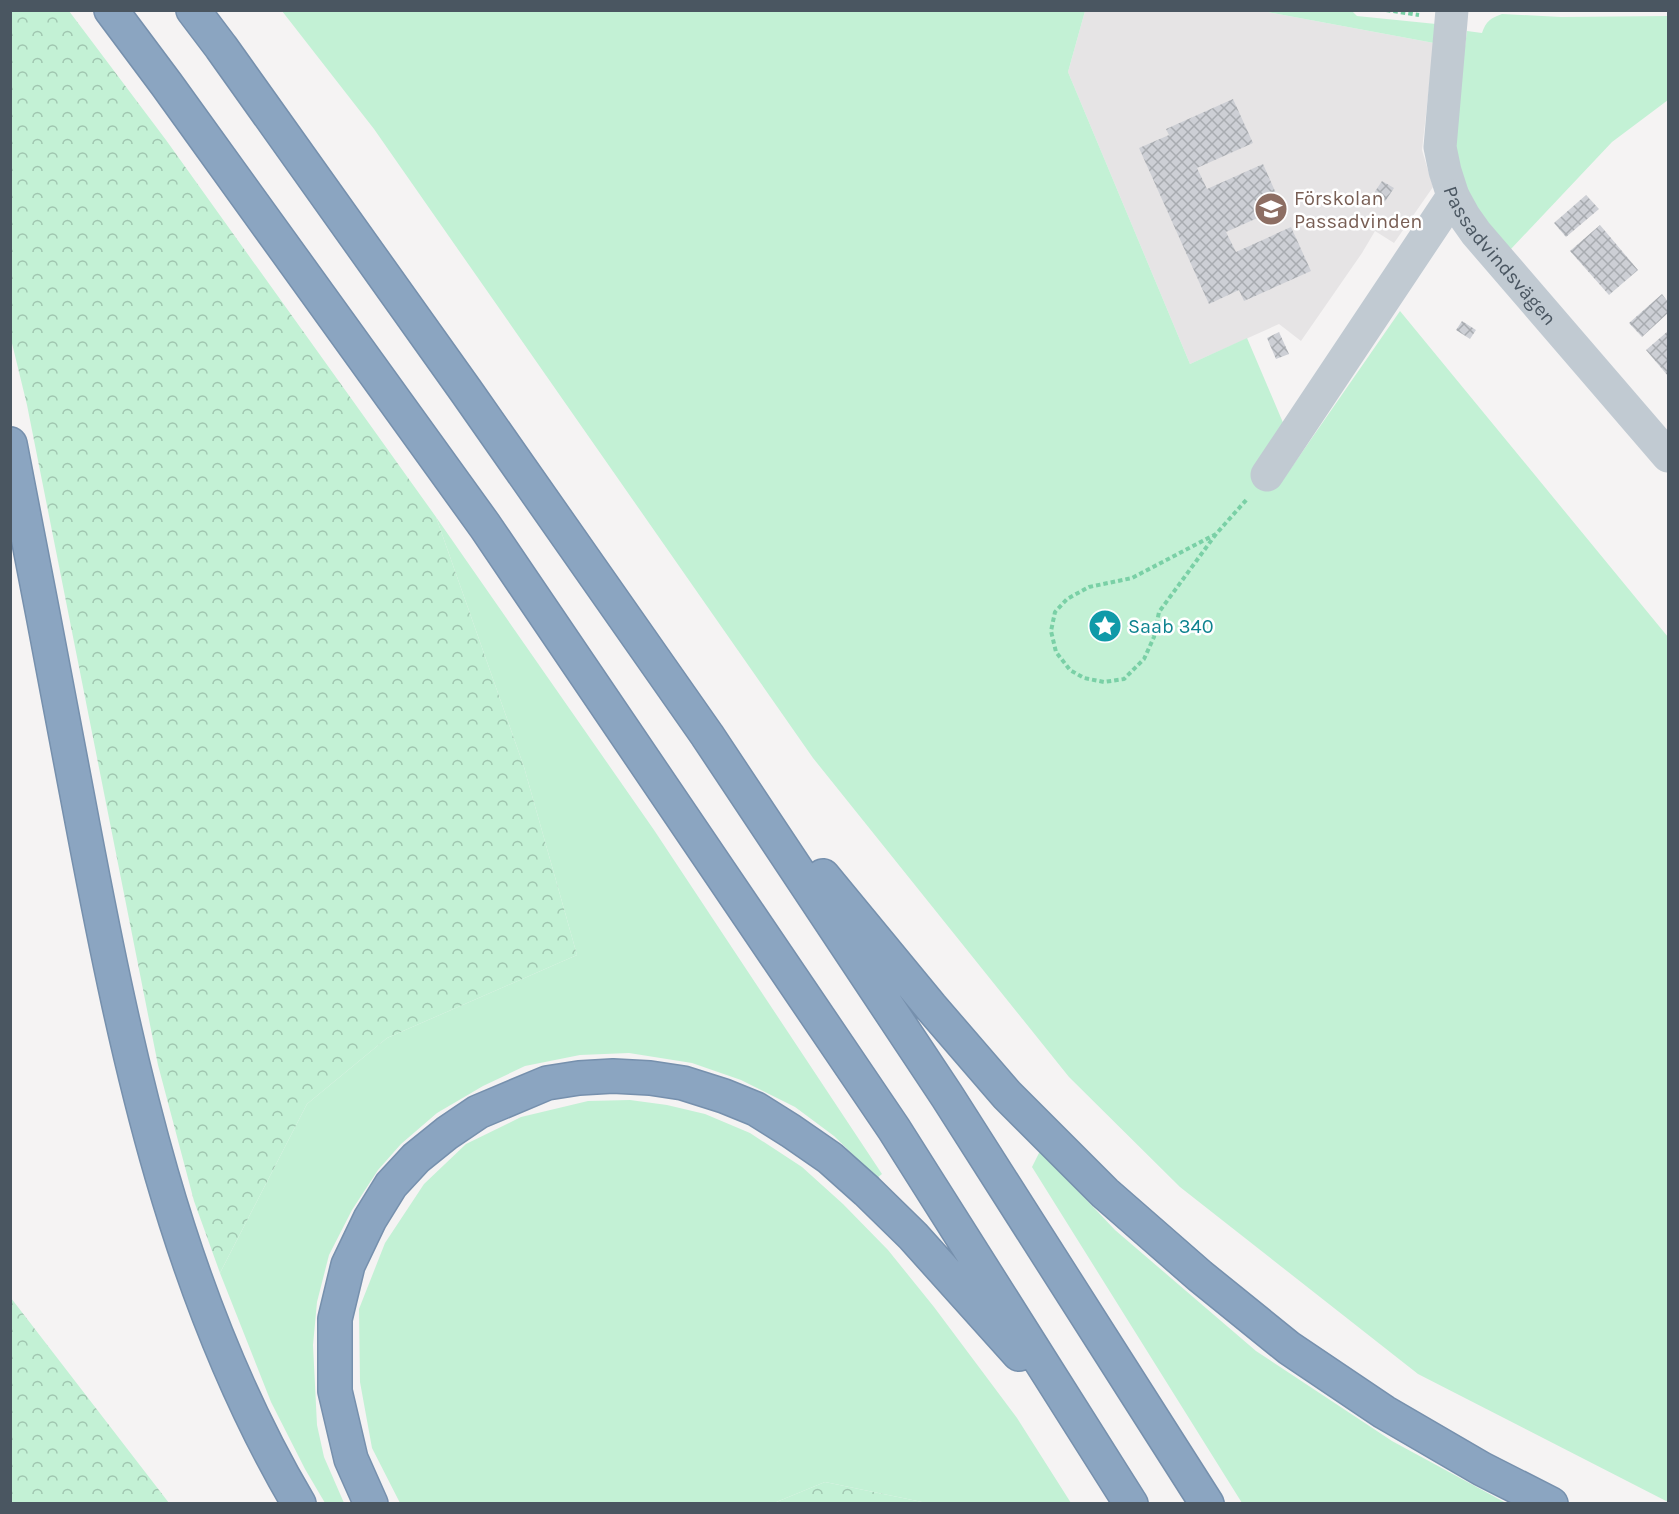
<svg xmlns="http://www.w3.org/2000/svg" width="1679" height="1514" font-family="Karla,sans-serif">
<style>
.education{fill:#e6e4e5}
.green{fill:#c3f1d5}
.forest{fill:url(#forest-crowns)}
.building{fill:url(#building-cross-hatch)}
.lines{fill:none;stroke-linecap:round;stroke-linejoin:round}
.highway-casing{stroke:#7690ad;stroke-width:36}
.path{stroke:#7ad0a6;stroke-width:4;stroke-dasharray:4.5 3;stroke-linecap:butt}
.minor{stroke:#c1cad2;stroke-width:33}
.highway{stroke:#8ba5c1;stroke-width:33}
.labels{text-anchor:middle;stroke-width:5;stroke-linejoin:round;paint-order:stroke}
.education-label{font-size:20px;fill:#785e54;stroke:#fff;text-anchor:start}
.street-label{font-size:20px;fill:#4a5661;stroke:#fff}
.culture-label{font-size:20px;fill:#0d838f;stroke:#fff;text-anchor:start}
</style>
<defs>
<pattern id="forest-crowns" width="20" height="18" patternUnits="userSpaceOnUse" patternTransform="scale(1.5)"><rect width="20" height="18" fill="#c3f1d5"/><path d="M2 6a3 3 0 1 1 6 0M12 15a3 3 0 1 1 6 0" fill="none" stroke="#a0c6b0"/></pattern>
<pattern id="building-cross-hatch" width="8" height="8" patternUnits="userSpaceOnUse" patternTransform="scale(1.5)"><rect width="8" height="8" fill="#cdcfd5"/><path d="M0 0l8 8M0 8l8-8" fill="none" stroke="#a8abb0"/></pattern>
</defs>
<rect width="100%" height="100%" fill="#f5f3f3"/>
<!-- education -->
<path class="education" d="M 1085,11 L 1262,11 L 1434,43 L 1422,150 L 1433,187 L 1394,243 L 1375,231 L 1362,253 L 1301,341 L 1279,324 L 1190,364 L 1068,72 Z"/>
<!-- green -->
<path class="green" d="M 282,11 L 1085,11 L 1068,72 L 1190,364 L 1247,338 L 1284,425 L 1280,484 L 1400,311 L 1668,637 L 1668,1502 L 1418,1374 L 1180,1187 L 1069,1077 L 813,758 L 374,129 Z
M 1262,11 L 1352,11 L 1357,16 L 1436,24 L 1434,43 Z
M 1502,14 L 1561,17 L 1668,16 L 1668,100 L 1612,142 L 1510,250 L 1481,215 L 1468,190 L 1458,163 L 1453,136 L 1467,31 L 1482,33 C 1486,21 1491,18 1502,14 Z
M 436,517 L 654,830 L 882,1174 L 877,1178 L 834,1136 L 795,1107 L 741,1080 L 692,1063 L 629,1053 L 580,1055 L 525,1066 L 483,1086 L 437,1113 L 401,1144 L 378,1170 L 352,1210 L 329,1255 L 317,1302 L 313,1345 L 317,1425 L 324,1457 L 344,1503 L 325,1503 L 305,1469 L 271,1402 L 220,1273 L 307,1104 L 387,1038 L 577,955 L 524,767 Z
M 630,1100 L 667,1105 L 705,1114 L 750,1133 L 802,1167 L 843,1204 L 888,1250 L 934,1307 L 1017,1418 L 1071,1503 L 927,1503 L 825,1482 L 774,1503 L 400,1503 L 372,1448 L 360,1382 L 359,1309 L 385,1243 L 424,1184 L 466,1144 L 521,1117 L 588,1101 Z
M 1040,1151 L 1115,1230 L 1256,1351 L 1392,1441 L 1506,1503 L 1242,1503 L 1032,1167 Z"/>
<!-- forest -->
<path class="forest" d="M 10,11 L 69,11 L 166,140 L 436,517 L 524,767 L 577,955 L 387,1038 L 307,1104 L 220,1273 L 194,1201 L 158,1065 L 27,405 L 10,335 Z
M 10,1298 L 11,1298 L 169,1503 L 11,1503 Z
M 825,1482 L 927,1503 L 774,1503 Z"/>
<!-- building -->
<path class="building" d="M 1233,99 L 1253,143 L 1197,168 L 1207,189 L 1263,164 L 1282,207 L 1226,232 L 1236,252 L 1291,227 L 1311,271 L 1244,301 L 1239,290 L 1209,304 L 1139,148 L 1169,135 L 1166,129 Z
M 1382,181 L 1394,188 L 1382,206 L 1370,199 Z
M 1586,195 L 1599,209 L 1566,237 L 1554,223 Z
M 1600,225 L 1638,270 L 1609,295 L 1570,251 Z
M 1662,294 L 1668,302 L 1668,313 L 1642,337 L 1629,323 Z
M 1462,321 L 1476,330 L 1470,339 L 1456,330 Z
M 1668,331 L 1668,376 L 1646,350 Z
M 1279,332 L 1289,354 L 1276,359 L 1267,338 Z"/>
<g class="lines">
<defs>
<path id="highway" d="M 111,10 L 167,85 L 485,526 L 894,1129 L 1131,1504
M 193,10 L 221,47 L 466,391 L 707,735 L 947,1096 L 1207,1504
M 10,444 C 35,571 59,699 83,826 C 127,1058 177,1298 299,1504
M 823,876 L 931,1007 L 1007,1095 L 1105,1193 L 1200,1276 L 1289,1348 L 1384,1412 L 1482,1469 L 1551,1504
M 371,1504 L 351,1459 L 335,1391 L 335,1319 L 348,1265 L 370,1219 L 391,1185 L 416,1158 L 447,1133 L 478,1112 L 547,1083 L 579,1078 L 613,1076 L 650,1078 L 683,1083 L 724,1096 L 756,1109 L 791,1131 L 830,1158 L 867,1191 L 913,1236 L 1019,1354"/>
</defs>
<!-- highway casing -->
<use href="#highway" class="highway-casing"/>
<!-- path -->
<path class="path" d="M 1386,10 L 1419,15
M 1216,534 L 1159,612 L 1154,637 L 1144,659 L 1124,679 L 1104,682 L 1084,678 L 1070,670 L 1056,652 L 1051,631 L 1055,612 L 1067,599 L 1089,587 L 1132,578 L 1216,534 L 1248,498"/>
<!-- minor -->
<g class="minor">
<path id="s1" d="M 1452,10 L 1440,147 L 1445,171 L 1453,196 L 1464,216 L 1476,233 L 1668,456"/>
<path d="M 1267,475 L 1453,196"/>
</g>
<!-- highway -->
<use href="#highway" class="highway"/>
</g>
<!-- icons -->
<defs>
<symbol id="school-disc" viewBox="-11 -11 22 22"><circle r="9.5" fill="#8d6e63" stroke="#fff"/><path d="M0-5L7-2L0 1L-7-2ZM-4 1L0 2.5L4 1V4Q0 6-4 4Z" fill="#fff"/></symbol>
<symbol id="sight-disc" viewBox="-11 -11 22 22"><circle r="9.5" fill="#0f9aa8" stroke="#fff"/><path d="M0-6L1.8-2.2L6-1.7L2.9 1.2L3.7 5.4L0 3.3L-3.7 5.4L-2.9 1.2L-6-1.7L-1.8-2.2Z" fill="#fff"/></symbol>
</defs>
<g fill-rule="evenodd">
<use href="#school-disc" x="1252" y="190" width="38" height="38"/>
<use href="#sight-disc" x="1086" y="607" width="38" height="38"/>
</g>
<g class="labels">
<!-- education labels -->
<g class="education-label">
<text x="1294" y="205">Förskolan<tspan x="1294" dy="23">Passadvinden</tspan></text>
</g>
<!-- street labels -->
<g class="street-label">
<text dy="7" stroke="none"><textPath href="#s1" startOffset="264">Passadvindsvägen</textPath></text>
</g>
<!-- culture labels -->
<g class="culture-label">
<text x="1128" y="633">Saab 340</text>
</g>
</g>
<!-- border -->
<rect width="1679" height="1514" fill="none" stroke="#4a5661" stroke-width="24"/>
</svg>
